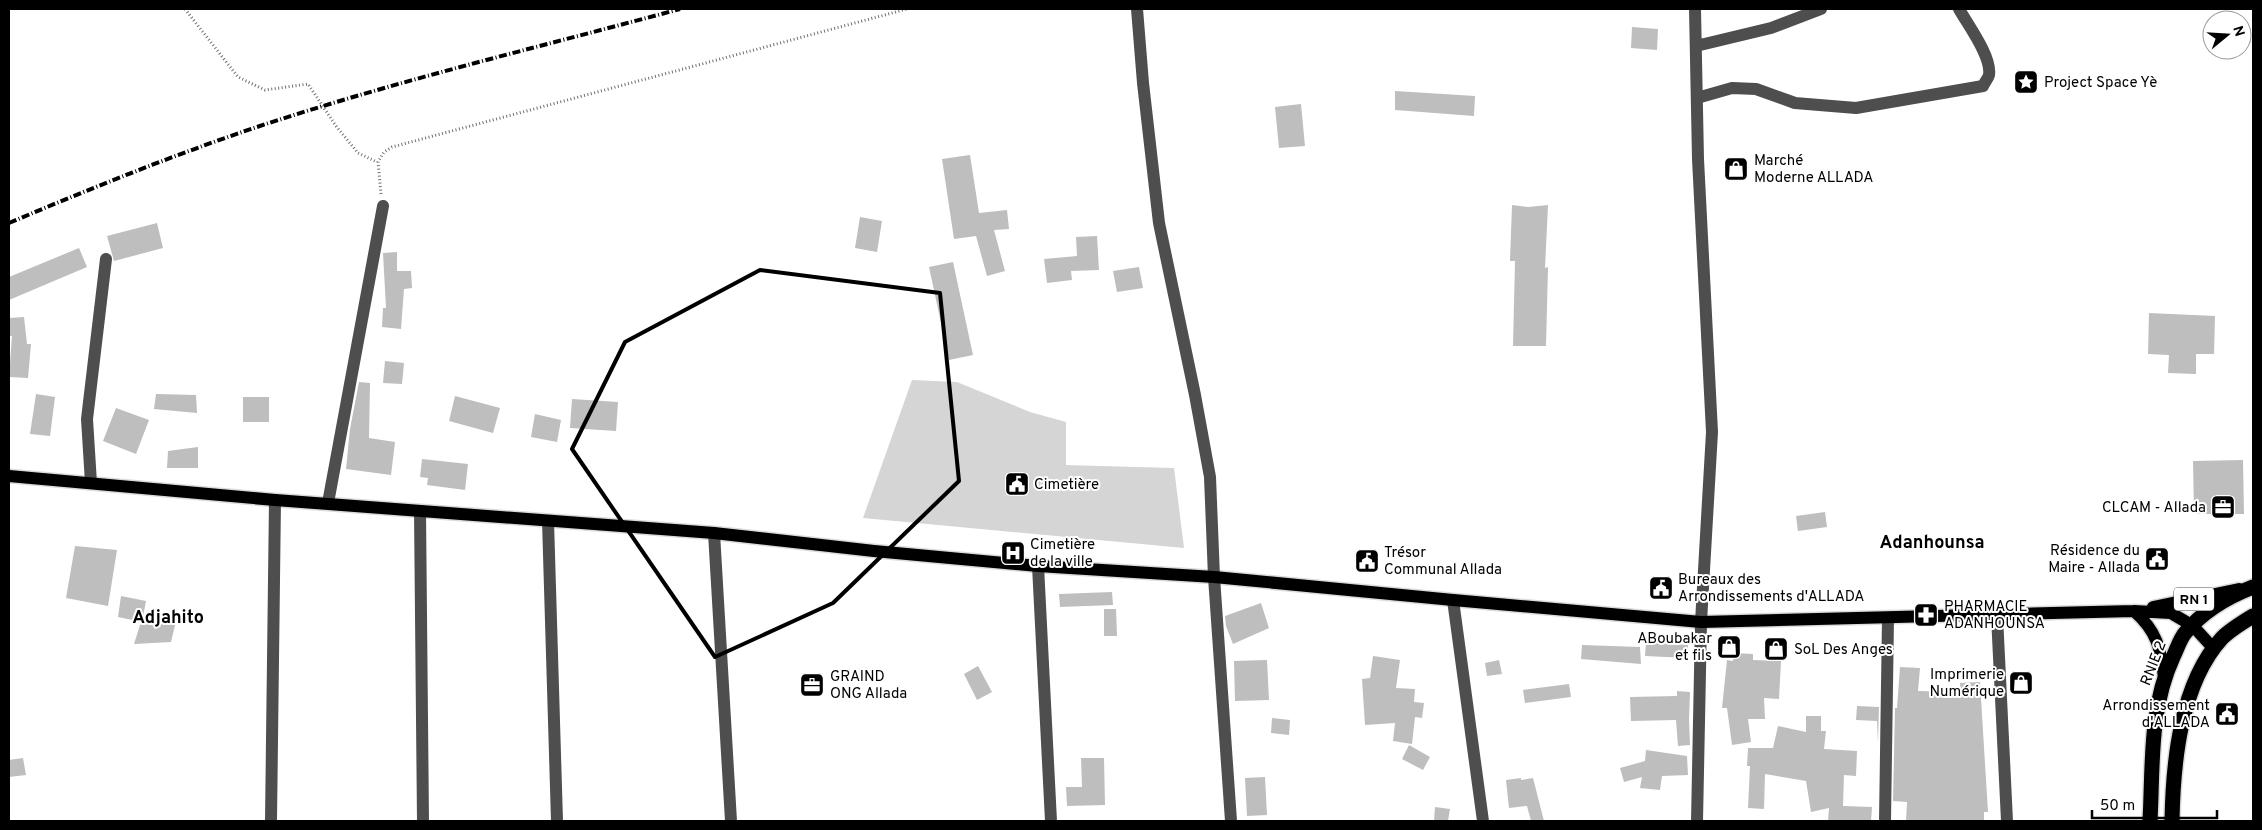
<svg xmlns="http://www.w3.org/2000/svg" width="2262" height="830" font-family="Overpass,sans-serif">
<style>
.green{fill:#d5d5d5}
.building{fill:#bebebe}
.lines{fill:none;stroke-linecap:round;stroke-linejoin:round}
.major-casing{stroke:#dbdbdb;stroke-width:15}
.highway-casing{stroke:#dbdbdb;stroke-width:18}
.path{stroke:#707070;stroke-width:3;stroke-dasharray:1 2.5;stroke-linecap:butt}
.minor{stroke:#4e4e4e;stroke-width:12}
.major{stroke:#000;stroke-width:12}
.highway{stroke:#000;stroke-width:15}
.rail{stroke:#000;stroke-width:4;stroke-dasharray:8 2.5 1 2.5;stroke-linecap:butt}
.marked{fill:none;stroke:#000;stroke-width:4;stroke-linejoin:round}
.labels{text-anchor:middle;stroke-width:4;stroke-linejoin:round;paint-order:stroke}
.shield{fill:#fff;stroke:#4c4c4c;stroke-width:1}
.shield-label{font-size:14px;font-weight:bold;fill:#000}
.poi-label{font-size:15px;fill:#000;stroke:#fff;text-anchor:start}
.street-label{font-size:15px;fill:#000;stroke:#fff}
.quarter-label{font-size:18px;font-weight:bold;fill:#000;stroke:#fff}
</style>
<rect width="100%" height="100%" fill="#fff"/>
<!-- green -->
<path class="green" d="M 912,380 L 957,382 L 1030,412 L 1066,422 L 1066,465 L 1174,468 L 1184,548 L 863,518 Z"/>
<!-- building -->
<path class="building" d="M 1632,27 L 1658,29 L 1657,50 L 1631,48 Z
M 1395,91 L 1475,96 L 1474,116 L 1395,110 Z
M 1301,104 L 1305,146 L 1279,148 L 1275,107 Z
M 970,155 L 979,213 L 1007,210 L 1009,229 L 994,230 L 1005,271 L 987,276 L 976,236 L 954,239 L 942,159 Z
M 1512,205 L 1528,207 L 1548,205 L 1545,268 L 1548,267 L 1546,346 L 1513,346 L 1515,261 L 1510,261 Z
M 860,217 L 882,221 L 877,252 L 855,248 Z
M 157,223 L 163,248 L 114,261 L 107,236 Z
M 1097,236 L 1099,270 L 1071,271 L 1072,280 L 1047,283 L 1044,259 L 1077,256 L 1076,237 Z
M 79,248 L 87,267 L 9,300 L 9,277 Z
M 397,252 L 397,271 L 411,271 L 412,288 L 404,289 L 401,329 L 382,327 L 383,308 L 386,308 L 383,253 Z
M 953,262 L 973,355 L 949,360 L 929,267 Z
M 1139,267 L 1143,288 L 1117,292 L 1113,271 Z
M 2149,313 L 2215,316 L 2214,354 L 2196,354 L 2196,374 L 2168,373 L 2169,355 L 2148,354 Z
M 24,317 L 27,344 L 31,344 L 28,378 L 9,377 L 12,336 L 9,336 L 9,318 Z
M 385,361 L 404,363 L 402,384 L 383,383 Z
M 359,382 L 370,383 L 369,438 L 395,442 L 391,475 L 346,469 L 350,429 Z
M 36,394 L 55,397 L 50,436 L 30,434 Z
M 156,394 L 196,395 L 197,413 L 154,409 Z
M 455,396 L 500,408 L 493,433 L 449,421 Z
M 243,397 L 269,397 L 269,422 L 243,422 Z
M 572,399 L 618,402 L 616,431 L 570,428 Z
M 116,408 L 149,420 L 136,454 L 103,441 Z
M 535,414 L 561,420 L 557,442 L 531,437 Z
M 198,447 L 198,468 L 167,468 L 168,451 Z
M 422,459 L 468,464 L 465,490 L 427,485 L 428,478 L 420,477 Z
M 2243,460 L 2244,514 L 2194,514 L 2193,461 Z
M 1825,512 L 1827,527 L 1798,531 L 1796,516 Z
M 75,546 L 117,550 L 108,606 L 66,598 Z
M 1112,592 L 1113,605 L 1060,607 L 1059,594 Z
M 121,596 L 146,601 L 142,622 L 118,617 Z
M 1261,603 L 1269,628 L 1233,644 L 1226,626 L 1225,616 Z
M 1104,609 L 1116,609 L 1117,636 L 1104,636 Z
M 176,621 L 171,642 L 134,644 L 141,622 Z
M 1646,642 L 1688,645 L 1688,658 L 1645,656 Z
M 1582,645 L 1640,647 L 1641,664 L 1581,659 Z
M 1734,653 L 1753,654 L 1753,660 L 1781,661 L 1779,699 L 1764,698 L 1765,719 L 1748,719 L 1751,742 L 1732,745 L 1727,708 L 1722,708 L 1727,660 L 1733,661 Z
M 1373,656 L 1400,660 L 1396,688 L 1415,689 L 1414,702 L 1424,703 L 1422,718 L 1415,717 L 1412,744 L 1393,741 L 1395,723 L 1365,725 L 1362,679 L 1370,678 Z
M 1267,660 L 1269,700 L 1235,701 L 1234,661 Z
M 1499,660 L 1502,674 L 1487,676 L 1485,663 Z
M 978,666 L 992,692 L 977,700 L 964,674 Z
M 1900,667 L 1920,668 L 1918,691 L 1961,692 L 1960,683 L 1980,682 L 1988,812 L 1984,812 L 1984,821 L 1906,821 L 1907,802 L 1893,801 L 1895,708 L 1897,708 Z
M 1569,684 L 1571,697 L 1525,703 L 1523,690 Z
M 1677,691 L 1690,692 L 1689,719 L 1690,745 L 1678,746 L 1676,720 L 1631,721 L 1630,697 L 1677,696 Z
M 1857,706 L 1879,707 L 1878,743 L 1877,721 L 1856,720 Z
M 1806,716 L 1821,716 L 1821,731 L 1826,731 L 1824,749 L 1857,751 L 1856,776 L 1844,775 L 1843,806 L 1872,807 L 1871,821 L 1828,821 L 1829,808 L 1811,812 L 1806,781 L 1765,774 L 1764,809 L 1748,808 L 1750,766 L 1747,766 L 1748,748 L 1773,748 L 1778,726 L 1806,732 Z
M 1272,718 L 1290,720 L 1289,735 L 1271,733 Z
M 1409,745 L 1430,757 L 1423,770 L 1402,759 Z
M 1646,750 L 1687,756 L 1688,775 L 1662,776 L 1660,790 L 1640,788 L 1642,777 L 1624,782 L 1620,768 L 1645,761 Z
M 23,758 L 26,775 L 9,777 L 9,760 Z
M 1081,758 L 1104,758 L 1105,805 L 1067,806 L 1066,787 L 1082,787 Z
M 1265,777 L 1267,815 L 1247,816 L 1245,778 Z
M 1521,778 L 1521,780 L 1533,778 L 1544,821 L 1531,821 L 1527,806 L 1509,808 L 1506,780 Z
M 1435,807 L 1450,809 L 1448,821 L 1434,821 Z"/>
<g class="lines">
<defs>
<path id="major" d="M 9,476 L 275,500 L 714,533 L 874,551 L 1038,566 L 1214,577 L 1453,600 L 1701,622 L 2134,611 L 2171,613 L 2193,626 L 2214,649
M 2153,607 L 2239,589
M 2134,611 C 2157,631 2161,649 2164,678"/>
<path id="highway" d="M 2150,821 C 2153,765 2149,709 2173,657 C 2177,649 2180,639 2185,633 C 2203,611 2227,597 2253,587
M 2172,821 C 2173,763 2180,684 2222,638 C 2230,630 2243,622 2253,616"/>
</defs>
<!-- major casing -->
<use href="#major" class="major-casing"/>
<!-- highway casing -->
<use href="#highway" class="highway-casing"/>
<!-- path -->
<path class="path" d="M 185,9 L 238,77 L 265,90 L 308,84 L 336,126 L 358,153 L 377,162
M 381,194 L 378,162 L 384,152 L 392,147 L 907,9"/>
<!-- minor -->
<path class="minor" d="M 1137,9 L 1143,83 L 1159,223 L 1195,395 L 1210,477 L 1214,577 L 1231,821
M 1695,9 L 1698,159 L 1712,432 L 1701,622 L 1697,821
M 1696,46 L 1771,28 L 1821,9
M 1697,98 L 1732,88 L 1756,89 L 1795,103 L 1856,108 L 1983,86 C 1984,83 1988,79 1989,75 C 1992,57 1968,25 1959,9
M 91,483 L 87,419 L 106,259
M 328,503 L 383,206
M 420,511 L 423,821
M 548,521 L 557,821
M 714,533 L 731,821
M 1038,566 L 1051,821
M 1453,600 L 1483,821
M 1997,616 L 2007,821
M 271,821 L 275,500
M 1885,821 L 1888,618"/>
<!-- major -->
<use href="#major" class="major"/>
<!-- highway -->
<use href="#highway" class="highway"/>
<!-- rail -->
<path class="rail" d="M 9,223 C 94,187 181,152 269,123 C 404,79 543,46 680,9"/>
</g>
<!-- marked area -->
<path class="marked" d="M 760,270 L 940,293 L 959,481 L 833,603 L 715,657 L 572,449 L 625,342 Z"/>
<!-- icons -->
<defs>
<symbol id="sight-square" viewBox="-11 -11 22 22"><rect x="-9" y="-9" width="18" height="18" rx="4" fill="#000" stroke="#fff"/><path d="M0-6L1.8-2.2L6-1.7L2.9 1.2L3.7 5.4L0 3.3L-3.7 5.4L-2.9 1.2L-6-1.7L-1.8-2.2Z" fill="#fff"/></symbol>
<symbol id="shop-square" viewBox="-11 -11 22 22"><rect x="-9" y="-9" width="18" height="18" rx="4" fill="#000" stroke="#fff"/><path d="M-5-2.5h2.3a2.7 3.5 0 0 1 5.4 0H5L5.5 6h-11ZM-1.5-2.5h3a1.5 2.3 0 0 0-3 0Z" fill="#fff"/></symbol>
<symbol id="civic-square" viewBox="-11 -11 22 22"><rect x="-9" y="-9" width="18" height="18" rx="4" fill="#000" stroke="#fff"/><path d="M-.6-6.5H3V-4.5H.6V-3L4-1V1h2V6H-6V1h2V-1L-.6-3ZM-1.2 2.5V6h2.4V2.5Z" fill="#fff"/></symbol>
<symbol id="office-square" viewBox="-11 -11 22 22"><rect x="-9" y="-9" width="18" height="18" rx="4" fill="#000" stroke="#fff"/><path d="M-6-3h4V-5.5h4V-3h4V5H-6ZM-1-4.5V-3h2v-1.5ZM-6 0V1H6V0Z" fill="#fff"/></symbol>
<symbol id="hospital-square" viewBox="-11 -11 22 22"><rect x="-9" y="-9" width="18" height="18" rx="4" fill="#000" stroke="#fff"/><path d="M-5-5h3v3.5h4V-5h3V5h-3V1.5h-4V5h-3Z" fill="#fff"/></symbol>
<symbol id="pharmacy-square" viewBox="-11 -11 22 22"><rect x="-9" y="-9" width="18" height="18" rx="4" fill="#000" stroke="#fff"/><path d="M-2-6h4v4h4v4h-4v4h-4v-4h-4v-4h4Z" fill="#fff"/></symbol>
</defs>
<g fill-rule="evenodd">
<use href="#sight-square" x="2012" y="68" width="28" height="28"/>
<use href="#shop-square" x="1722" y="155" width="28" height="28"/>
<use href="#civic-square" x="1003" y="470" width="28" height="28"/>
<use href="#office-square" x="2209" y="493" width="28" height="28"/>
<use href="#hospital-square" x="999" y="539" width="28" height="28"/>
<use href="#civic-square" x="2143" y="545" width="28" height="28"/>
<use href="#civic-square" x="1353" y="547" width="28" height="28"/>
<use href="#civic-square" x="1647" y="574" width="28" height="28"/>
<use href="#pharmacy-square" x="1912" y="601" width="28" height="28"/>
<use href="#shop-square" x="1715" y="633" width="28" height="28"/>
<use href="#shop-square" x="1762" y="635" width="28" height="28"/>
<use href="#shop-square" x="2007" y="669" width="28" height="28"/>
<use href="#office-square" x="798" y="671" width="28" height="28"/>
<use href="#civic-square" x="2213" y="700" width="28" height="28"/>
</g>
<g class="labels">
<!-- shield labels -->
<rect class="shield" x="2174" y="587.5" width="40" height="23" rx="4"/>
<g class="shield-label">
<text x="2194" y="604">RN 1</text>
</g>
<!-- poi labels -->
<g class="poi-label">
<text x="2044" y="87">Project Space Yè</text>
<text x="1754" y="165">Marché<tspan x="1754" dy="17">Moderne ALLADA</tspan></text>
<text x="1034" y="489">Cimetière</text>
<text x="2206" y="512" text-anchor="end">CLCAM - Allada</text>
<text x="1030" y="549">Cimetière<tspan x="1030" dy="17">de la ville</tspan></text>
<text x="2140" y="555" text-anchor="end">Résidence du<tspan x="2140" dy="17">Maire - Allada</tspan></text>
<text x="1384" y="557">Trésor<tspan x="1384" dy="17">Communal Allada</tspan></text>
<text x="1678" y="584">Bureaux des<tspan x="1678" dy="17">Arrondissements d'ALLADA</tspan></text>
<text x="1944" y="611">PHARMACIE<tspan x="1944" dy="17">ADANHOUNSA</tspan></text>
<text x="1712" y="643" text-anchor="end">ABoubakar<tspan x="1712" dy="17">et fils</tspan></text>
<text x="1794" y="654">SoL Des Anges</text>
<text x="2004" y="679" text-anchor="end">Imprimerie<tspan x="2004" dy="17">Numérique</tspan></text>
<text x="830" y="681">GRAIND<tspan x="830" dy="17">ONG Allada</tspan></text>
<text x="2210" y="710" text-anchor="end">Arrondissement<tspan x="2210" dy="17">d'ALLADA</tspan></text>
</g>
<!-- street labels -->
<g class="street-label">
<text transform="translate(2153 663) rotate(-69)" y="5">RNIE 2</text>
</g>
<!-- quarter labels -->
<g class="quarter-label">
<text x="1932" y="548">Adanhounsa</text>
<text x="168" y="623">Adjahito</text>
</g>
</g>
<!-- border -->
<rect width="2262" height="830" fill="none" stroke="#000000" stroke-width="20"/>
<!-- north arrow -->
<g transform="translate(2227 35) rotate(72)"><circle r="24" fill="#ffffff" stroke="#999999"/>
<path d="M0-4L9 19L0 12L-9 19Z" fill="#000000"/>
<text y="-8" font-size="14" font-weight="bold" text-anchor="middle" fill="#000000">N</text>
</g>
<!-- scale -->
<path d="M2092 810v8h125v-8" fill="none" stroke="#000000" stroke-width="2.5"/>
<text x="2100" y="810" font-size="15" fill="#000000" stroke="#ffffff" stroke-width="4" paint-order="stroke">50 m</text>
</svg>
